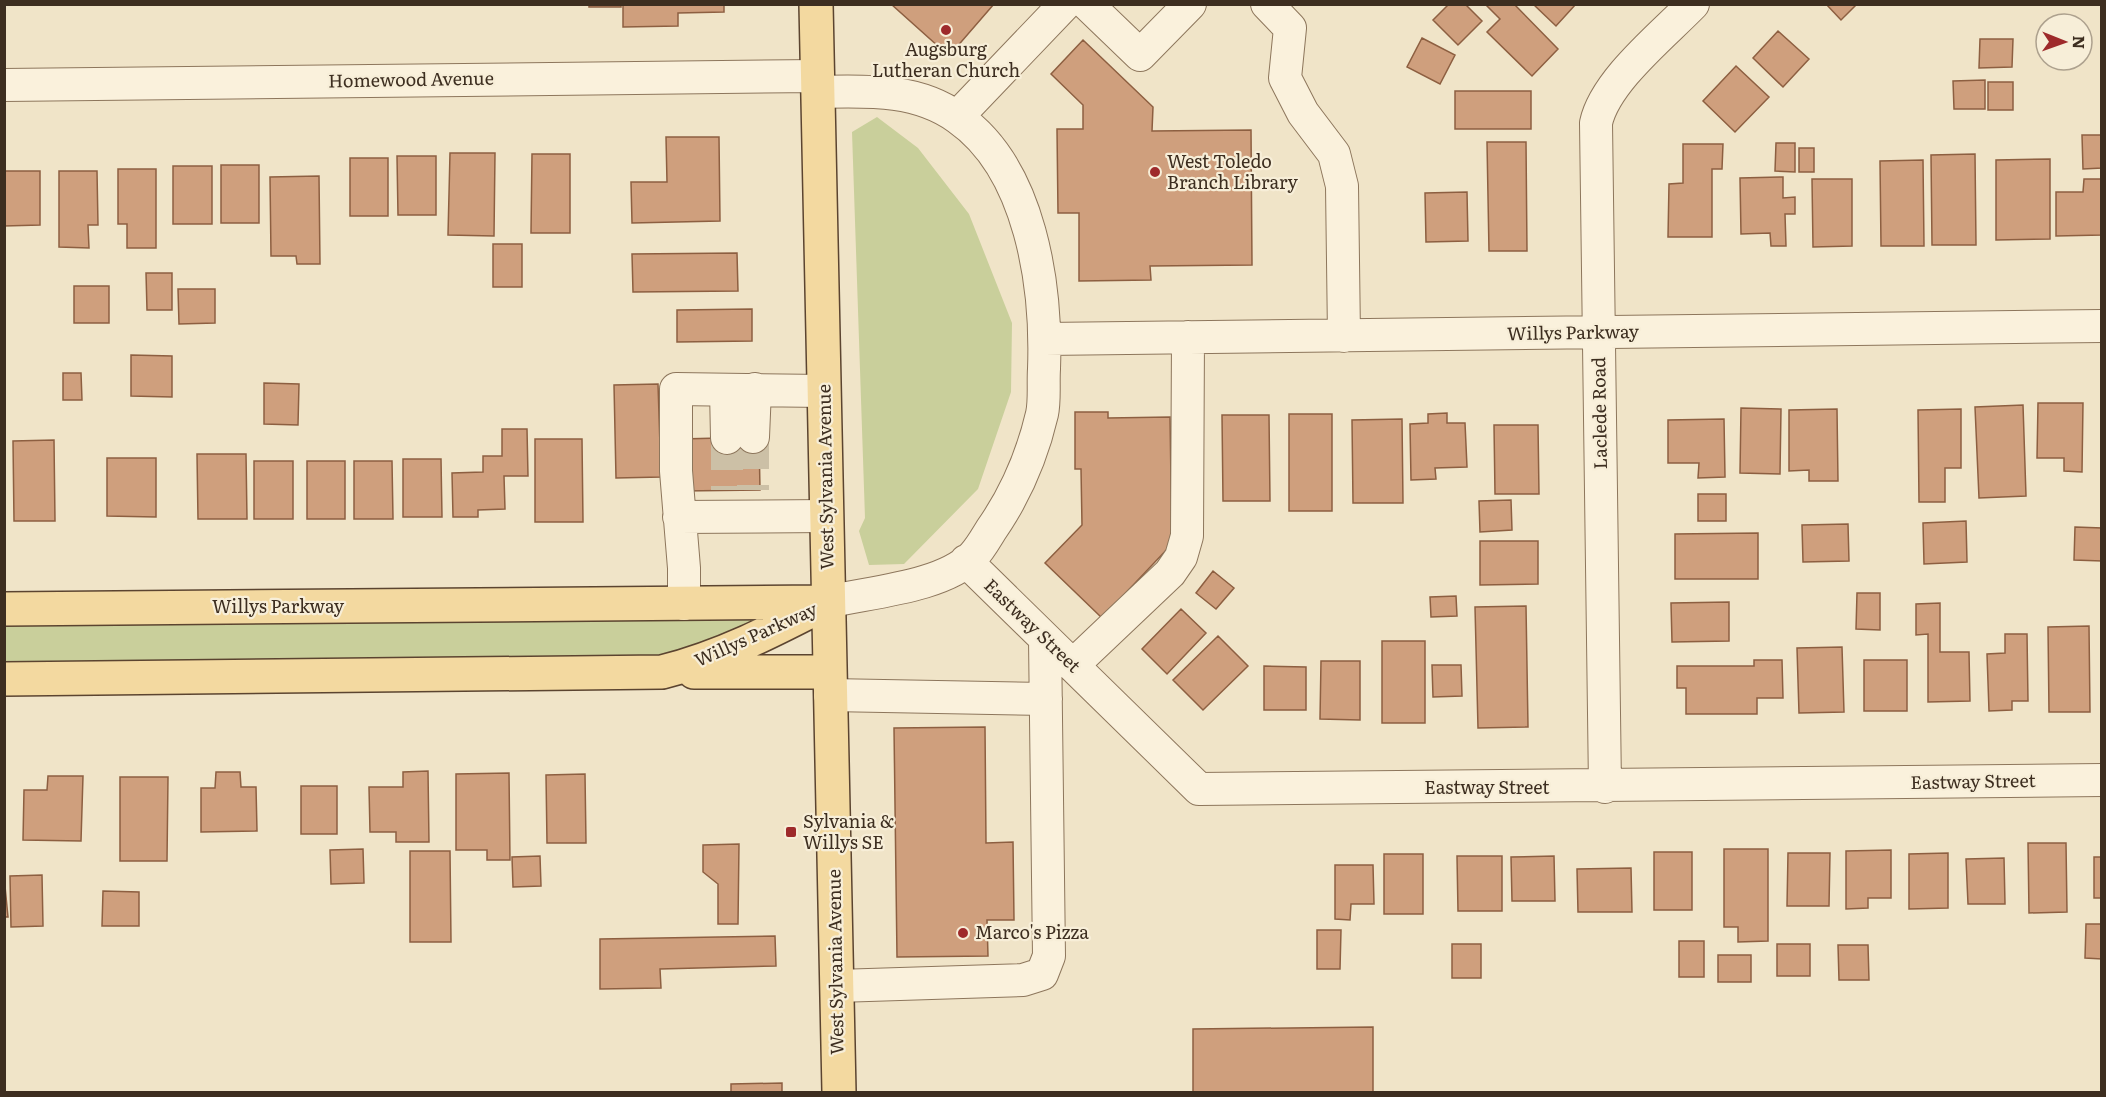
<svg xmlns="http://www.w3.org/2000/svg" width="2106" height="1097" font-family="Literata,serif">
<style>
.green{fill:#c9cf9b}
.building{fill:#cf9f7d;stroke:#8d5f41;stroke-width:1.5}
.lines{fill:none;stroke-linecap:round;stroke-linejoin:round}
.minor-tunnel{stroke:#ccc0a6;stroke-width:32;stroke-dasharray:32 16;stroke-linecap:butt}
.minor-casing{stroke:#8d765c;stroke-width:34}
.major-casing{stroke:#5b4430;stroke-width:36}
.minor{stroke:#faf1dc;stroke-width:32}
.major{stroke:#f3d9a0;stroke-width:33}
.poi-dot{fill:#9e2a2b;stroke:#f7eed8;stroke-width:2}
.labels{text-anchor:middle;stroke-width:4.5;stroke-linejoin:round;paint-order:stroke}
.poi-label{font-size:18px;fill:#3d2e20;stroke:#f7eed8;text-anchor:start}
.street-label{font-size:18px;fill:#3d2e20;stroke:#f7eed8}
</style>
<rect width="100%" height="100%" fill="#f0e4c8"/>
<!-- green -->
<path class="green" d="M 877,117 L 918,148 L 969,214 L 1012,323 L 1011,392 L 978,489 L 904,564 L 869,565 L 859,531 L 865,518 L 852,132 Z
M 761,619 L 668,659 L 5,668 L 4,624 Z"/>
<!-- building -->
<path class="building" d="M 589,4 L 621,4 L 621,7 L 589,7 Z
M 623,4 L 724,4 L 724,12 L 678,13 L 678,26 L 623,27 Z
M 891,4 L 994,4 L 949,56 Z
M 1449,4 L 1465,4 L 1482,21 L 1458,45 L 1433,20 Z
M 1485,4 L 1514,4 L 1558,49 L 1532,76 L 1487,32 L 1500,19 Z
M 1533,4 L 1576,4 L 1556,26 Z
M 1826,4 L 1857,4 L 1841,20 Z
M 1778,31 L 1809,59 L 1783,87 L 1753,58 Z
M 1422,38 L 1455,55 L 1440,84 L 1407,67 Z
M 1980,39 L 2013,39 L 2012,67 L 1979,68 Z
M 1083,40 L 1153,107 L 1152,131 L 1251,130 L 1252,265 L 1150,266 L 1151,280 L 1079,281 L 1079,213 L 1058,213 L 1057,129 L 1083,129 L 1083,105 L 1051,74 Z
M 1736,66 L 1769,97 L 1735,132 L 1703,101 Z
M 1985,80 L 1985,109 L 1954,109 L 1953,81 Z
M 1988,82 L 2013,82 L 2013,110 L 1988,110 Z
M 1455,91 L 1531,91 L 1531,129 L 1455,129 Z
M 2082,135 L 2102,135 L 2102,168 L 2083,169 Z
M 666,137 L 719,137 L 720,221 L 632,223 L 631,182 L 667,182 Z
M 1487,142 L 1526,142 L 1527,251 L 1489,251 Z
M 1776,143 L 1795,143 L 1795,172 L 1775,171 Z
M 1683,144 L 1723,144 L 1722,169 L 1712,169 L 1712,237 L 1668,237 L 1669,184 L 1683,183 Z
M 1799,148 L 1814,148 L 1814,172 L 1799,172 Z
M 450,153 L 495,153 L 494,236 L 448,235 Z
M 532,154 L 570,154 L 570,233 L 531,233 Z
M 1975,154 L 1976,245 L 1932,245 L 1931,155 Z
M 397,156 L 436,156 L 436,215 L 398,215 Z
M 350,158 L 388,158 L 388,216 L 350,216 Z
M 2050,159 L 2050,239 L 1996,240 L 1996,160 Z
M 1923,160 L 1924,246 L 1881,246 L 1880,161 Z
M 221,165 L 259,165 L 259,223 L 221,223 Z
M 173,166 L 212,166 L 212,224 L 173,224 Z
M 118,169 L 156,169 L 156,248 L 127,248 L 127,224 L 118,224 Z
M 4,171 L 40,171 L 40,225 L 4,226 Z
M 59,171 L 97,171 L 98,225 L 88,225 L 89,248 L 59,247 Z
M 319,176 L 320,264 L 297,264 L 296,256 L 271,256 L 270,177 Z
M 1783,177 L 1783,198 L 1795,197 L 1795,214 L 1785,214 L 1786,246 L 1771,246 L 1770,233 L 1741,234 L 1740,178 Z
M 1812,179 L 1852,179 L 1852,246 L 1813,247 Z
M 2084,179 L 2102,179 L 2102,235 L 2056,236 L 2056,192 L 2083,192 Z
M 1467,192 L 1468,241 L 1426,242 L 1425,193 Z
M 493,244 L 522,244 L 522,287 L 493,287 Z
M 737,253 L 738,291 L 633,292 L 632,254 Z
M 146,273 L 172,273 L 172,310 L 147,310 Z
M 74,286 L 109,286 L 109,323 L 74,323 Z
M 178,289 L 215,289 L 215,323 L 179,324 Z
M 752,309 L 752,341 L 677,342 L 677,310 Z
M 131,355 L 172,356 L 172,397 L 131,396 Z
M 63,373 L 81,373 L 82,400 L 63,400 Z
M 264,383 L 299,384 L 298,425 L 264,424 Z
M 658,384 L 661,477 L 616,478 L 614,385 Z
M 2038,403 L 2083,403 L 2082,472 L 2064,471 L 2064,458 L 2037,458 Z
M 2023,405 L 2026,496 L 1979,498 L 1975,407 Z
M 1741,408 L 1781,409 L 1780,474 L 1740,473 Z
M 1837,409 L 1838,481 L 1809,481 L 1809,470 L 1789,471 L 1789,410 Z
M 1961,409 L 1961,468 L 1945,468 L 1945,502 L 1919,502 L 1918,410 Z
M 1075,412 L 1108,412 L 1108,418 L 1170,417 L 1172,544 L 1102,618 L 1045,563 L 1082,525 L 1081,469 L 1075,469 Z
M 1447,413 L 1447,423 L 1465,423 L 1467,467 L 1435,468 L 1436,479 L 1411,480 L 1410,424 L 1428,423 L 1428,414 Z
M 1289,414 L 1332,414 L 1332,511 L 1289,511 Z
M 1222,415 L 1269,415 L 1270,501 L 1223,501 Z
M 1402,419 L 1403,503 L 1353,503 L 1352,420 Z
M 1724,419 L 1725,477 L 1698,478 L 1699,463 L 1668,463 L 1668,420 Z
M 1494,425 L 1538,425 L 1539,494 L 1495,494 Z
M 502,429 L 527,429 L 528,476 L 504,476 L 505,509 L 478,510 L 478,517 L 453,517 L 452,473 L 483,472 L 483,456 L 502,456 Z
M 759,437 L 760,490 L 682,491 L 681,439 Z
M 535,439 L 582,439 L 583,522 L 535,522 Z
M 54,440 L 55,521 L 14,521 L 13,441 Z
M 197,454 L 246,454 L 247,519 L 198,519 Z
M 107,458 L 156,458 L 156,517 L 107,516 Z
M 403,459 L 441,459 L 442,517 L 403,517 Z
M 254,461 L 293,461 L 293,519 L 254,519 Z
M 307,461 L 345,461 L 345,519 L 307,519 Z
M 354,461 L 392,461 L 393,519 L 354,519 Z
M 1698,494 L 1726,494 L 1726,521 L 1698,521 Z
M 1511,500 L 1512,530 L 1480,532 L 1479,501 Z
M 1966,521 L 1967,562 L 1924,564 L 1923,523 Z
M 1848,524 L 1849,561 L 1803,562 L 1802,525 Z
M 2075,527 L 2102,528 L 2102,561 L 2074,560 Z
M 1758,533 L 1758,579 L 1675,579 L 1675,534 Z
M 1480,541 L 1538,541 L 1538,584 L 1480,585 Z
M 1213,571 L 1234,588 L 1216,609 L 1196,593 Z
M 1857,593 L 1880,593 L 1880,630 L 1856,629 Z
M 1456,596 L 1457,616 L 1431,617 L 1430,597 Z
M 1729,602 L 1729,641 L 1672,642 L 1671,603 Z
M 1940,603 L 1940,652 L 1969,652 L 1970,701 L 1928,702 L 1928,634 L 1916,635 L 1916,604 Z
M 1526,606 L 1528,727 L 1478,728 L 1475,607 Z
M 1181,609 L 1206,633 L 1167,674 L 1142,649 Z
M 2089,626 L 2090,712 L 2049,712 L 2048,627 Z
M 2005,634 L 2027,634 L 2028,701 L 2012,701 L 2012,710 L 1989,711 L 1987,654 L 2005,653 Z
M 1218,636 L 1248,666 L 1203,710 L 1173,680 Z
M 1382,641 L 1425,641 L 1425,723 L 1382,723 Z
M 1842,647 L 1844,712 L 1799,713 L 1797,648 Z
M 1754,660 L 1782,660 L 1783,698 L 1757,698 L 1757,714 L 1686,714 L 1686,688 L 1677,688 L 1677,666 L 1754,666 Z
M 1864,660 L 1907,660 L 1907,711 L 1864,711 Z
M 1321,661 L 1360,661 L 1360,720 L 1320,719 Z
M 1432,665 L 1461,665 L 1462,696 L 1433,697 Z
M 1264,666 L 1306,667 L 1306,710 L 1264,710 Z
M 985,727 L 986,843 L 1013,842 L 1014,920 L 987,920 L 988,956 L 897,957 L 894,728 Z
M 428,771 L 429,842 L 396,842 L 396,832 L 370,832 L 369,787 L 403,787 L 403,772 Z
M 216,772 L 240,772 L 241,787 L 256,787 L 257,831 L 201,832 L 201,788 L 215,788 Z
M 509,773 L 510,860 L 487,860 L 487,850 L 456,850 L 456,774 Z
M 585,774 L 586,843 L 547,843 L 546,775 Z
M 48,776 L 83,776 L 81,841 L 23,840 L 24,790 L 47,790 Z
M 120,777 L 168,777 L 167,861 L 120,861 Z
M 301,786 L 337,786 L 337,834 L 301,834 Z
M 2028,843 L 2066,843 L 2067,912 L 2029,913 Z
M 739,844 L 738,924 L 718,924 L 718,884 L 703,872 L 703,845 Z
M 363,849 L 364,883 L 331,884 L 330,850 Z
M 1724,849 L 1768,849 L 1768,941 L 1738,942 L 1738,927 L 1724,927 Z
M 1891,850 L 1891,898 L 1868,898 L 1868,908 L 1846,909 L 1846,851 Z
M 410,851 L 450,851 L 451,942 L 410,942 Z
M 1654,852 L 1692,852 L 1692,910 L 1654,910 Z
M 1788,853 L 1830,853 L 1829,906 L 1787,906 Z
M 1948,853 L 1948,908 L 1909,909 L 1909,854 Z
M 1384,854 L 1423,854 L 1423,914 L 1384,914 Z
M 540,856 L 541,886 L 513,887 L 512,857 Z
M 1457,856 L 1502,856 L 1502,911 L 1458,911 Z
M 1554,856 L 1555,901 L 1512,901 L 1511,857 Z
M 2094,857 L 2102,857 L 2102,898 L 2094,898 Z
M 2004,858 L 2005,904 L 1968,904 L 1966,859 Z
M 1335,865 L 1373,865 L 1374,904 L 1351,904 L 1350,920 L 1335,919 Z
M 1631,868 L 1632,912 L 1578,912 L 1577,869 Z
M 42,875 L 43,926 L 11,927 L 10,876 Z
M 4,876 L 8,917 L 4,917 Z
M 103,891 L 139,892 L 139,926 L 102,926 Z
M 2086,924 L 2102,924 L 2102,959 L 2085,958 Z
M 1317,930 L 1341,930 L 1340,969 L 1317,969 Z
M 775,936 L 776,966 L 660,969 L 661,988 L 600,989 L 600,939 Z
M 1679,941 L 1704,941 L 1704,977 L 1679,977 Z
M 1452,944 L 1481,944 L 1481,978 L 1452,978 Z
M 1777,944 L 1810,944 L 1810,976 L 1777,976 Z
M 1838,945 L 1868,945 L 1869,980 L 1839,980 Z
M 1718,955 L 1751,955 L 1751,982 L 1718,982 Z
M 1373,1027 L 1373,1092 L 1193,1092 L 1193,1029 Z
M 782,1083 L 782,1092 L 731,1092 L 731,1084 Z"/>
<g class="lines">
<!-- minor-tunnel -->
<path class="minor-tunnel" d="M 753,437 L 753,490
M 727,438 L 727,490"/>
<defs>
<path id="minor" d="M 1087,4 L 1140,55 L 1190,4
M 1267,4 L 1290,28 L 1285,78 L 1303,113 L 1334,154 L 1342,186 L 1344,336
M 4,85 L 818,76
M 818,92 C 866,91 917,88 958,118 C 1031,169 1047,286 1044,369 C 1043,384 1045,400 1042,414 C 1032,457 1016,494 991,530 C 986,538 980,549 973,556 C 943,587 870,592 828,602
M 957,117 L 1065,4
M 1045,339 L 2102,326
M 726,390 L 727,438
M 753,437 L 755,389
M 679,517 L 827,516
M 966,561 L 1199,789 L 2102,780
M 684,604 L 684,568 L 676,471 L 676,389 L 824,391
M 1073,665 L 1170,573 L 1181,557 L 1187,536 L 1188,337
M 830,695 L 1046,699
M 1605,787 L 1596,123 C 1605,81 1663,35 1693,4
M 837,986 L 1023,980 L 1042,974 L 1049,956 L 1045,639"/>
<path id="major" d="M 816,4 L 839,1092
M 4,609 L 824,602
M 694,672 L 829,672
M 4,679 L 662,672 C 722,657 774,630 828,602"/>
</defs>
<!-- minor casing -->
<use href="#minor" class="minor-casing"/>
<!-- major casing -->
<use href="#major" class="major-casing"/>
<!-- minor -->
<use href="#minor" class="minor"/>
<!-- major -->
<use href="#major" class="major"/>
</g>
<!-- markers -->
<g class="poi-dot">
<circle cx="946" cy="30" r="6"/>
<circle cx="1155" cy="172" r="6"/>
<rect x="785" y="826" width="12" height="12" rx="3"/>
<circle cx="963" cy="933" r="6"/>
</g>
<g class="labels">
<!-- poi labels -->
<g class="poi-label">
<text x="946" y="56" text-anchor="middle">Augsburg<tspan x="946" dy="21">Lutheran Church</tspan></text>
<text x="1167" y="168">West Toledo<tspan x="1167" dy="21">Branch Library</tspan></text>
<text x="803" y="828">Sylvania &amp;<tspan x="803" dy="21">Willys SE</tspan></text>
<text x="975" y="939">Marco's Pizza</text>
</g>
<!-- street labels -->
<g class="street-label">
<text transform="translate(411 80) rotate(-1)" y="6">Homewood Avenue</text>
<text transform="translate(1573 333) rotate(-1)" y="6">Willys Parkway</text>
<text transform="translate(1600 413) rotate(-91)" y="6">Laclede Road</text>
<text transform="translate(826 477) rotate(-91)" y="6">West Sylvania Avenue</text>
<text x="278" y="613">Willys Parkway</text>
<text transform="translate(1032 626) rotate(44)" y="6">Eastway Street</text>
<text transform="translate(756 635) rotate(-24)" y="6">Willys Parkway</text>
<text transform="translate(1973 782) rotate(-1)" y="6">Eastway Street</text>
<text x="1487" y="794">Eastway Street</text>
<text transform="translate(836 962) rotate(-91)" y="6">West Sylvania Avenue</text>
</g>
</g>
<!-- border -->
<rect width="2106" height="1097" fill="none" stroke="#3d2e20" stroke-width="12"/>
<!-- north arrow -->
<g transform="translate(2064 42) rotate(91)"><circle r="28" fill="#f7eed8" stroke="#ada18e" stroke-width="1.5"/>
<path d="M0-4.5L10 22L0 15L-10 22Z" fill="#9e2a2b"/>
<text y="-9" font-size="16" font-weight="bold" text-anchor="middle" fill="#3d2e20">N</text>
</g>
</svg>
